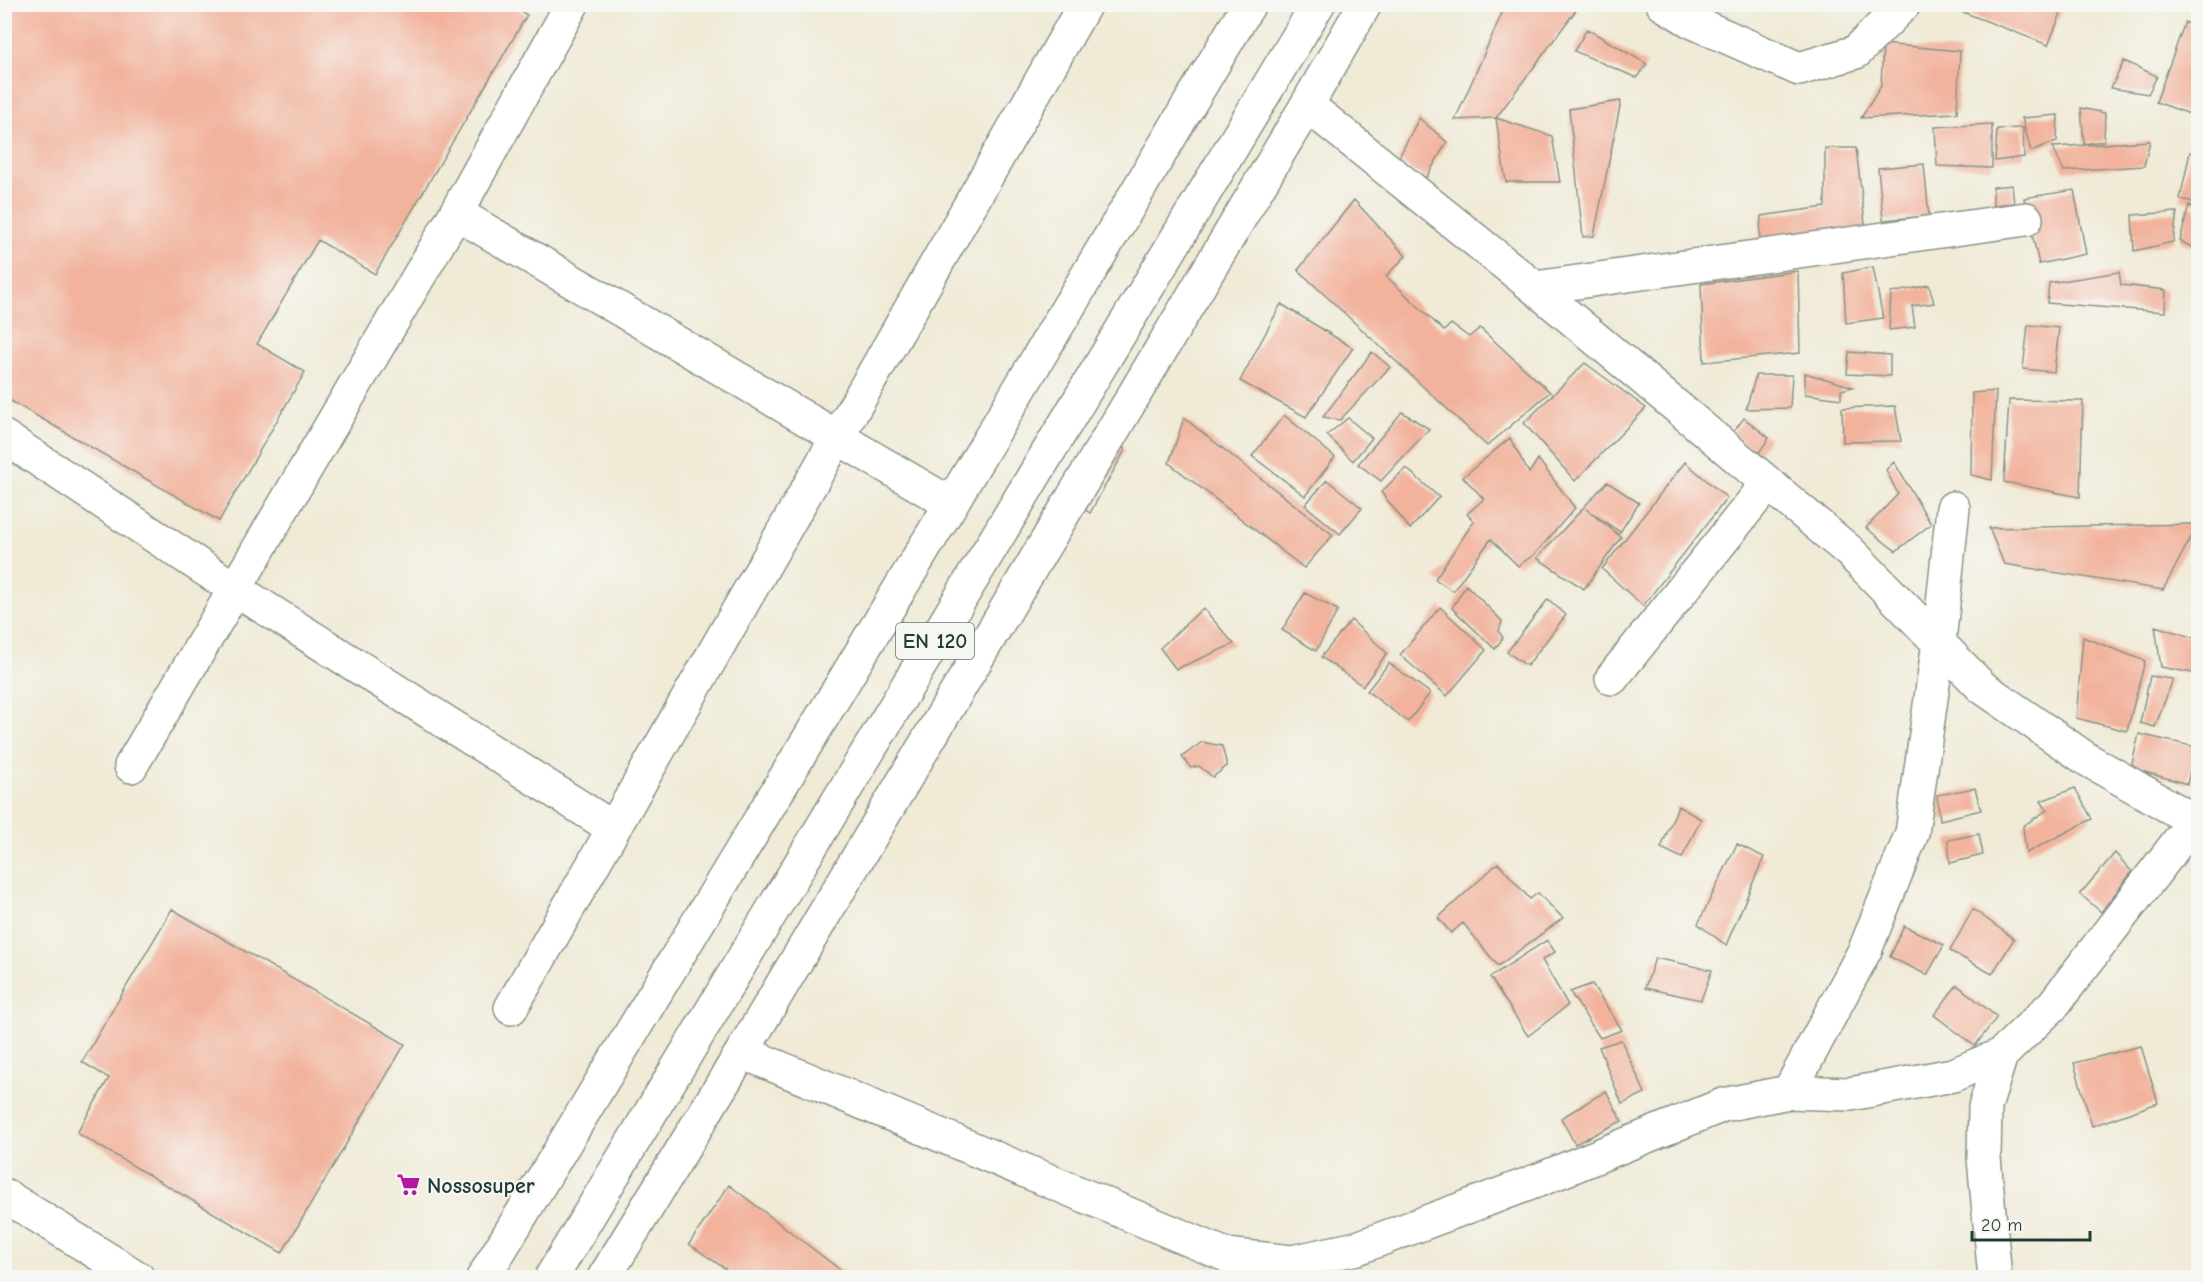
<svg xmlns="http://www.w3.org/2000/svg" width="2203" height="1282" font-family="'Comic Neue',sans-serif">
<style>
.building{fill:#f2b29c}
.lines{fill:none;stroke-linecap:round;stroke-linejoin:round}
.minor-casing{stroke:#889485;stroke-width:36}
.major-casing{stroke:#889485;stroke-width:36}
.minor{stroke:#fff;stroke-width:33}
.major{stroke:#fff;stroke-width:33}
.labels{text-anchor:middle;stroke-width:4.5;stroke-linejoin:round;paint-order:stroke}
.shield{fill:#f6f6f2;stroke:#60746d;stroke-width:1.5}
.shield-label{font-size:21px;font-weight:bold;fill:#1f3d34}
.poi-label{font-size:22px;font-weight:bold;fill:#1f3d34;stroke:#f6f6f2;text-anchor:start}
</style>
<rect width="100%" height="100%" fill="#f6f6f2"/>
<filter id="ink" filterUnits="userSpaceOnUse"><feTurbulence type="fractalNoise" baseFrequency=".0167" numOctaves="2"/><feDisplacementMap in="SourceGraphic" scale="12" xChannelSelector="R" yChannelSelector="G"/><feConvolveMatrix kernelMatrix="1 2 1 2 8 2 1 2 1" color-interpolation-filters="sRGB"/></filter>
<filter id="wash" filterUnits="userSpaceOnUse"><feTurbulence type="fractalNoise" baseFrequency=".008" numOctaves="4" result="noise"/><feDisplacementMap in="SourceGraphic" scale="24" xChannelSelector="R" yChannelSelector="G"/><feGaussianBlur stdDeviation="1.35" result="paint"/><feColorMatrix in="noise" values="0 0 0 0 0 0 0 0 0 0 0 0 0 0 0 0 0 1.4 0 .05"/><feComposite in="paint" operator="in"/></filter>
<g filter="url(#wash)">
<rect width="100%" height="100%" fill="#f0ead6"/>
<g id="blocks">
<!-- building -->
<path class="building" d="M 4,4 L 509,4 L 527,15 L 375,274 L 318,240 L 257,344 L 305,372 L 219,521 L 4,397 Z
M 1506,4 L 1574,4 L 1579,6 L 1496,118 L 1455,120 Z
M 2046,4 L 2062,11 L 2048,45 L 1945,5 Z
M 2185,22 L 2198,29 L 2198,117 L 2156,102 Z
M 1587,29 L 1647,64 L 1637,78 L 1574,51 Z
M 1883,44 L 1960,51 L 1957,113 L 1861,118 L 1881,86 Z
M 2124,61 L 2157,76 L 2148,94 L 2111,88 Z
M 1621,101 L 1594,236 L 1583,237 L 1569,109 Z
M 2081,108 L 2105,113 L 2104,141 L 2084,144 Z
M 2058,115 L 2057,141 L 2031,151 L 2022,118 Z
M 1419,118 L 1447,142 L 1426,178 L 1397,161 Z
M 1496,118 L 1552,136 L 1560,182 L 1506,182 Z
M 1992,124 L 1992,168 L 1937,166 L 1935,127 Z
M 2023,128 L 2024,157 L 1995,161 L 1997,129 Z
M 2150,141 L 2144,166 L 2064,171 L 2053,147 Z
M 1825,148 L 1856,148 L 1869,257 L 1758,264 L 1761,216 L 1825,207 Z
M 2190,152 L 2198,154 L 2198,203 L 2180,199 Z
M 1924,164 L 1929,216 L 1883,220 L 1878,168 Z
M 2012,185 L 2014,203 L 1993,205 L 1993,187 Z
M 2074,190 L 2086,254 L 2039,264 L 2024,198 Z
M 1354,200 L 1406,256 L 1386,276 L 1444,331 L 1451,324 L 1469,337 L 1480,328 L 1550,392 L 1487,446 L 1298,270 Z
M 2189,205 L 2198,209 L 2198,250 L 2180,241 Z
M 2177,212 L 2173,242 L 2134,251 L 2132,215 Z
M 1873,267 L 1883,318 L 1846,323 L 1843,273 Z
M 1798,271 L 1800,353 L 1704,362 L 1701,284 Z
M 2119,272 L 2121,285 L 2166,290 L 2165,312 L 2047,303 L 2049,283 Z
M 1929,285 L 1934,303 L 1912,306 L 1915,327 L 1889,330 L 1891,293 Z
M 1281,304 L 1353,348 L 1306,417 L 1240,381 Z
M 2028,325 L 2059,328 L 2054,372 L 2023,369 Z
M 1372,352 L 1390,367 L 1340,420 L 1323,417 Z
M 1849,352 L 1890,355 L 1890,376 L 1847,374 Z
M 1585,363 L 1646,408 L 1575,481 L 1524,423 Z
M 1805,373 L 1853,387 L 1841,390 L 1841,399 L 1805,394 Z
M 1756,375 L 1792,375 L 1790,408 L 1746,409 Z
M 1996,391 L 1992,480 L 1971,475 L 1972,393 Z
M 2009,400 L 2083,401 L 2080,497 L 2004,482 Z
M 1895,406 L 1901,441 L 1843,442 L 1842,408 Z
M 1402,412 L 1429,429 L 1381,481 L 1358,464 Z
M 1284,415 L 1335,457 L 1305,496 L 1252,456 Z
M 1184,418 L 1333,535 L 1304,568 L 1169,463 Z
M 1348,418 L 1372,438 L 1353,461 L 1327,435 Z
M 1744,418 L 1769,438 L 1758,454 L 1732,434 Z
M 1115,436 L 1125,450 L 1090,513 L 1077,504 Z
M 1510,438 L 1529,473 L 1538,459 L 1575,508 L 1535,554 L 1518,566 L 1491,539 L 1453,591 L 1435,579 L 1474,521 L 1467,514 L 1484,499 L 1463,477 Z
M 1685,462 L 1727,498 L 1643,606 L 1602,569 Z
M 1894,462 L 1931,524 L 1896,551 L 1866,528 L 1898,494 L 1886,470 Z
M 1406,468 L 1439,497 L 1410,529 L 1381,492 Z
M 1327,480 L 1362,508 L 1340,534 L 1305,505 Z
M 1607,482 L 1639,503 L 1620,532 L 1586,509 L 1621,537 L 1584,589 L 1537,558 Z
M 2198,524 L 2163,590 L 2004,564 L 1989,528 Z
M 1466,585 L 1502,621 L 1499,631 L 1503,638 L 1495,649 L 1452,608 Z
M 1305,593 L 1338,610 L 1316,651 L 1282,630 Z
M 1548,599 L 1566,615 L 1527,666 L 1507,652 Z
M 1440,607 L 1486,650 L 1447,696 L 1400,655 Z
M 1203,608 L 1234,644 L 1176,669 L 1160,648 Z
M 1351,620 L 1387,653 L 1363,686 L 1321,657 Z
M 2155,626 L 2198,639 L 2198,674 L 2161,667 Z
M 2083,637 L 2145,661 L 2127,731 L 2076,718 Z
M 1389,663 L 1430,693 L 1408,722 L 1367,691 Z
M 2150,676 L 2173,679 L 2155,727 L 2140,723 Z
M 2139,734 L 2196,747 L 2187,784 L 2131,768 Z
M 1202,742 L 1222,746 L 1227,766 L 1213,777 L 1199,766 L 1191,768 L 1182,757 Z
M 1975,788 L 1981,810 L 1940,820 L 1937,795 Z
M 2075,788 L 2092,819 L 2026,853 L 2023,826 L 2047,810 L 2041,801 Z
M 1678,806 L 1701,819 L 1682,858 L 1661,848 Z
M 1979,834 L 1983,855 L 1950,863 L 1948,840 Z
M 1737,844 L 1764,857 L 1726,945 L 1698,924 Z
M 2115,853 L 2132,872 L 2101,912 L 2080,894 Z
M 1498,863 L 1530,899 L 1538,893 L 1563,918 L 1498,966 L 1463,923 L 1451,933 L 1438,918 Z
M 172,909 L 405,1044 L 282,1253 L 77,1133 L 109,1078 L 82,1062 Z
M 1973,909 L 2014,939 L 1992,974 L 1950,951 Z
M 1904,926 L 1944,945 L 1927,975 L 1890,957 Z
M 1547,940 L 1555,952 L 1542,960 L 1568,1005 L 1528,1036 L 1490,977 Z
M 1655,958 L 1712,970 L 1701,1000 L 1645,988 Z
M 1592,984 L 1622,1030 L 1600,1038 L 1570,992 Z
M 1957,985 L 1997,1017 L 1975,1046 L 1934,1015 Z
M 1621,1040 L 1645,1093 L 1622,1104 L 1599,1047 Z
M 2141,1046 L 2158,1103 L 2092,1126 L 2074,1063 Z
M 1606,1091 L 1622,1121 L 1575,1144 L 1561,1118 Z
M 729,1185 L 851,1278 L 739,1278 L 689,1244 Z"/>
</g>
</g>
<g filter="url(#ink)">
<use href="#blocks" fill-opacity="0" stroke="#889485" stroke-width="1.5"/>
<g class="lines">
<defs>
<path id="minor" d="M 1663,4 L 1691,21 L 1799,69 L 1856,52 L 1904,4
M 1307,105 L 1535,288 L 1849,551 L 1982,687 L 2088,760 L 2198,823
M 456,213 L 951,504
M 1535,288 L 2026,219
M 4,437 L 235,589 L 613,828
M 1612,678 L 1768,483
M 131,766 L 456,213 L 572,4
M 511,1008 L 1085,4
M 742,1052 L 1226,1255 L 1245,1268
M 1789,1092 L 1865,950 L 1912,833 L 1939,642 L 1953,508
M 4,1195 L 138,1278
M 1226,1255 L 1292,1262 L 1357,1248 L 1539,1180 L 1723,1105 L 1789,1092 L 1850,1094 L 1953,1075 L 2001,1055 L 2053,1005 L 2198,816
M 483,1278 L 951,504 L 1249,4
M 604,1278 L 742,1052 L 1307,105 L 1365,4
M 1995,1278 L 1984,1158 L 1985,1107 L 2001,1055"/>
<path id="major" d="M 551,1278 L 1318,4"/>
</defs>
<!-- minor casing -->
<use href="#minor" class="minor-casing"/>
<!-- major casing -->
<use href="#major" class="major-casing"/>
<!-- minor -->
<use href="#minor" class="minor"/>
<!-- major -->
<use href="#major" class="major"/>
</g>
</g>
<!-- icons -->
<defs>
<symbol id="supermarket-bare" viewBox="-9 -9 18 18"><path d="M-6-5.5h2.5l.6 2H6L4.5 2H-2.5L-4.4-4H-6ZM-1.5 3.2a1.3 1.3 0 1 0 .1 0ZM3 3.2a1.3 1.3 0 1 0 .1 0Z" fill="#b5179e" stroke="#f6f6f2" stroke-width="2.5" paint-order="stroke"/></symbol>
</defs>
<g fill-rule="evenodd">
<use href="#supermarket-bare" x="392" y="1168" width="33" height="33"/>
</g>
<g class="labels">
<!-- shield labels -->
<rect class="shield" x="896" y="623" width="78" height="36" rx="4.5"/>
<g class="shield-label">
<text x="935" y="648">EN 120</text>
</g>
<!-- poi labels -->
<g class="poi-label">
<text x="427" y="1193">Nossosuper</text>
</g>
</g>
<!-- margin -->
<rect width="2203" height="1282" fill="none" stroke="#f6f6f2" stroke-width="24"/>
<!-- scale -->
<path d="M1972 1231v9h118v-9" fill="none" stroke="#1f3d34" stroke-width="3"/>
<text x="1981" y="1231" font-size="18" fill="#1f3d34" stroke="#f6f6f2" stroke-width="4.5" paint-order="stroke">20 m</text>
</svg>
